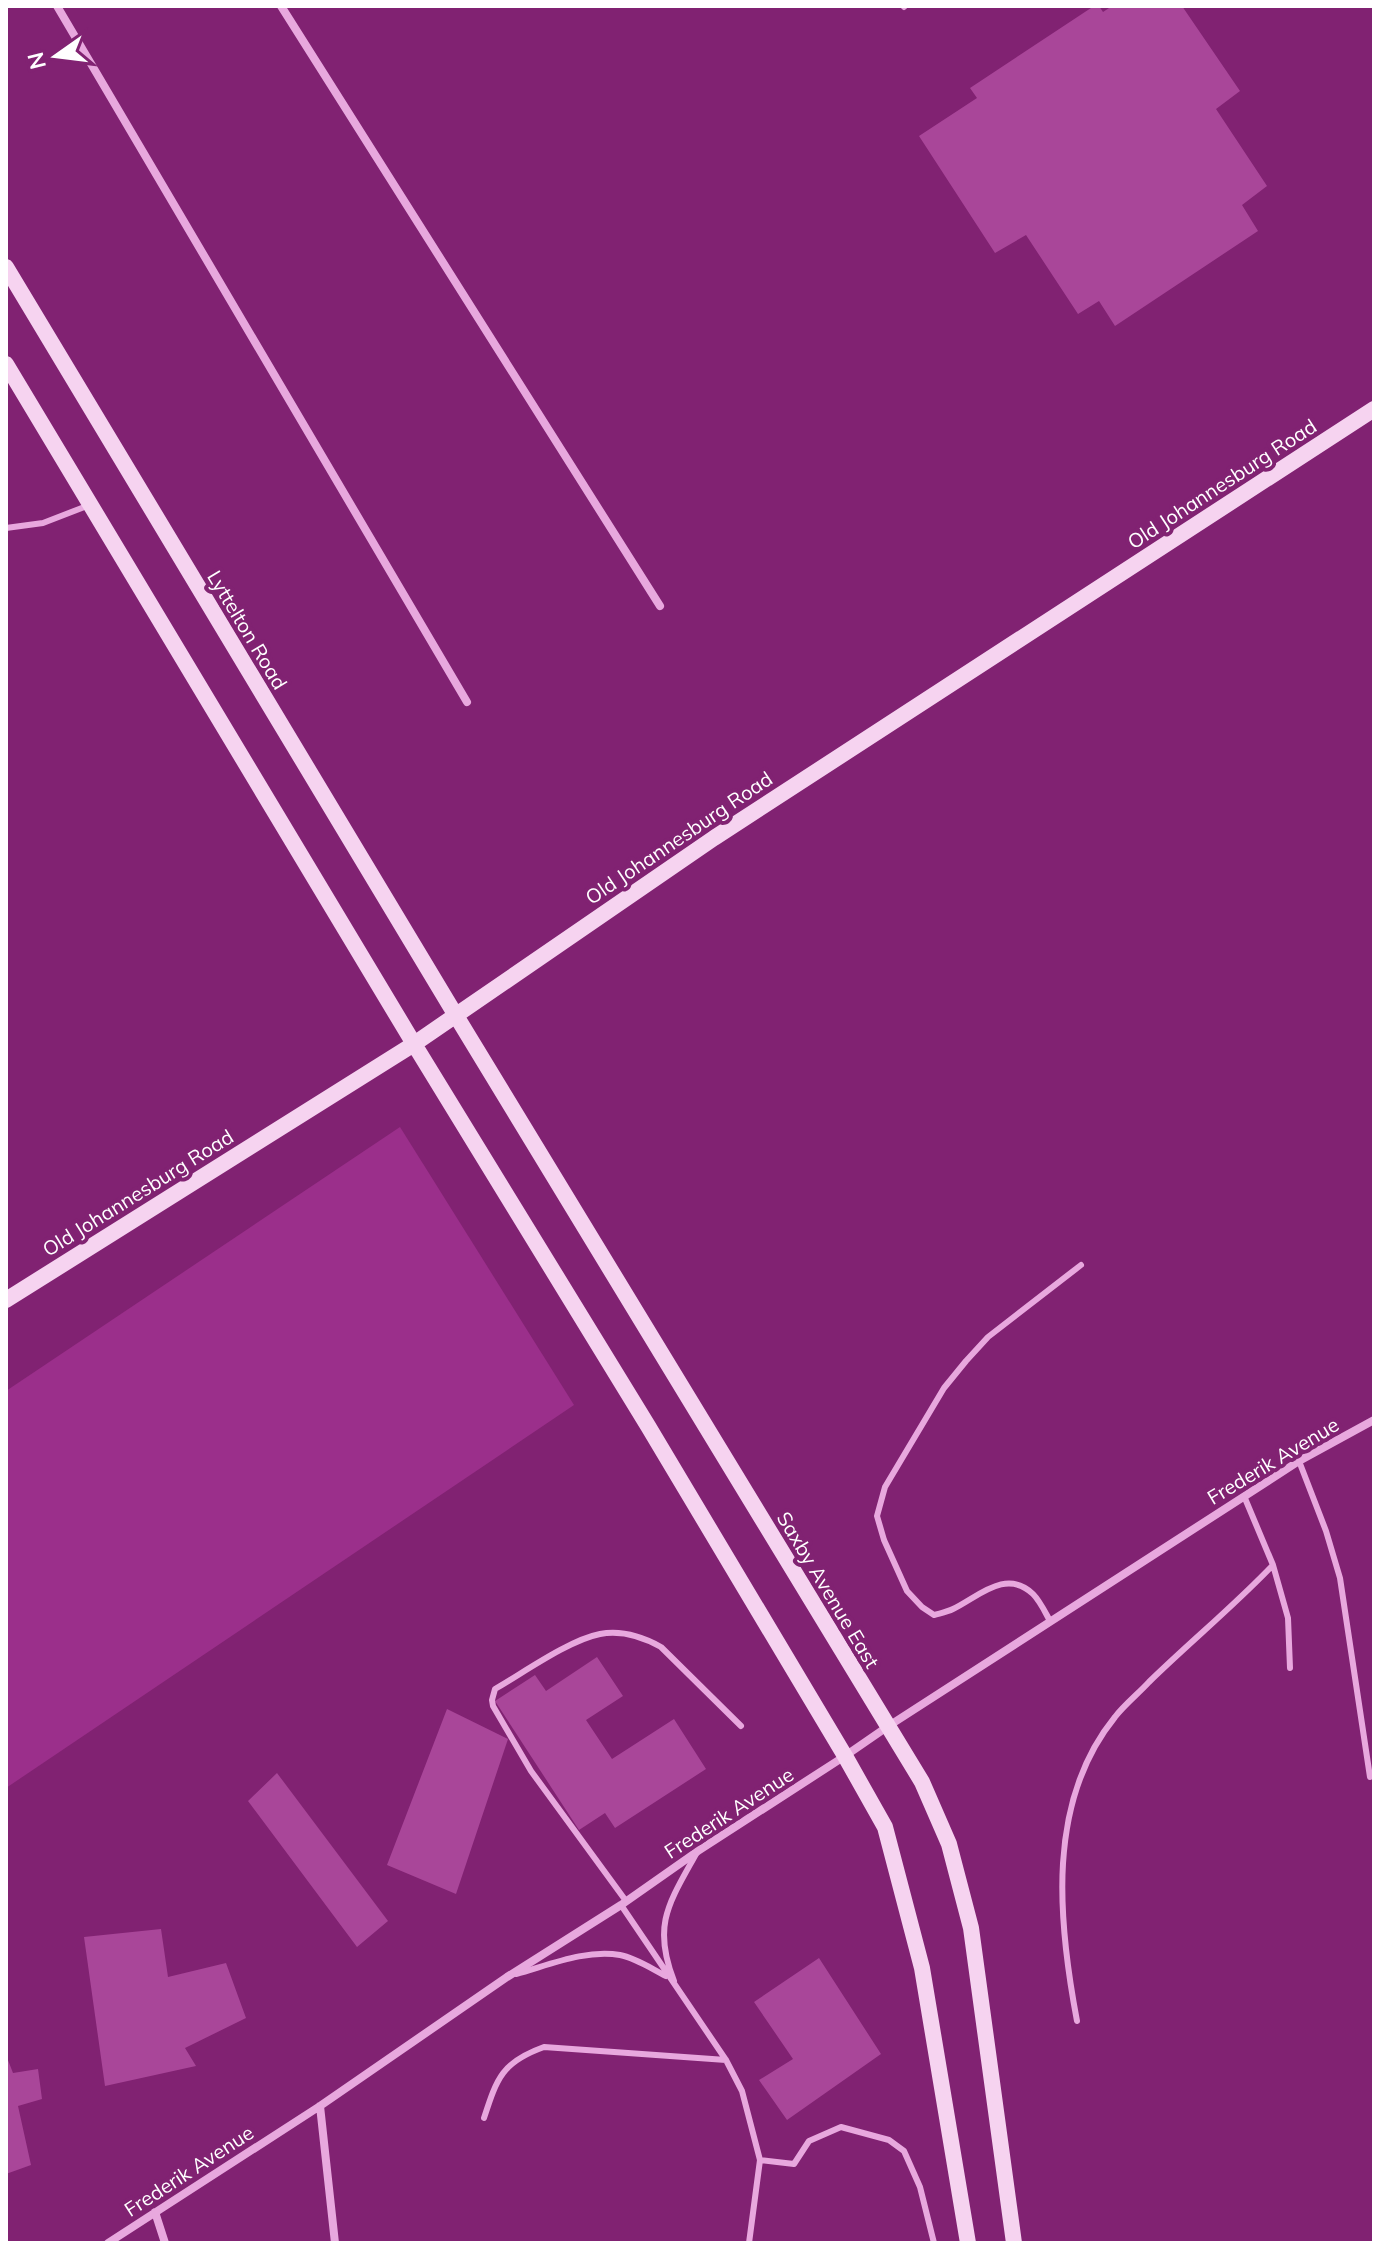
<svg xmlns="http://www.w3.org/2000/svg" width="1380" height="2249" font-family="Mulish,sans-serif">
<style>
.green{fill:#9b2f8b}
.building{fill:#a94699}
.lines{fill:none;stroke-linecap:round;stroke-linejoin:round}
.lane{stroke:#e8a8de;stroke-width:6}
.street{stroke:#e8a8de;stroke-width:8}
.secondary{stroke:#f6d3f0;stroke-width:16}
.labels{text-anchor:middle;stroke-width:8;stroke-linejoin:round;paint-order:stroke}
.street-label{font-size:20px;fill:#fff;stroke:#812272}
</style>
<rect width="100%" height="100%" fill="#812272"/>
<!-- green -->
<path class="green" d="M 400,1127 L 574,1405 L 6,1788 L 6,1391 Z"/>
<!-- building -->
<path class="building" d="M 1094,6 L 1099,6 L 1103,12 L 1112,6 L 1182,6 L 1240,91 L 1216,109 L 1267,186 L 1242,205 L 1258,231 L 1115,326 L 1099,301 L 1078,314 L 1026,235 L 995,253 L 919,136 L 977,98 L 970,88 Z
M 597,1657 L 623,1696 L 586,1720 L 612,1759 L 674,1719 L 706,1769 L 615,1828 L 605,1813 L 579,1830 L 495,1701 L 535,1675 L 546,1691 Z
M 447,1709 L 508,1739 L 456,1894 L 387,1865 Z
M 277,1773 L 388,1921 L 357,1947 L 248,1801 Z
M 161,1929 L 168,1977 L 226,1963 L 246,2018 L 185,2048 L 196,2066 L 105,2086 L 84,1937 Z
M 819,1958 L 881,2054 L 787,2120 L 759,2080 L 793,2059 L 754,2002 Z
M 6,2055 L 13,2073 L 38,2069 L 42,2099 L 18,2106 L 31,2165 L 6,2174 Z"/>
<g class="lines">
<!-- lane -->
<path class="lane" d="M 904,7 L 905,6
M 6,528 L 43,523 L 87,506
M 1299,1461 L 1326,1531 L 1340,1578 L 1370,1777
M 1273,1565 L 1288,1618 L 1290,1668
M 1050,1621 C 1045,1612 1040,1601 1033,1594 C 1006,1568 978,1597 953,1609 C 947,1612 941,1613 934,1615 L 922,1607 L 907,1591 L 884,1540 L 877,1516 L 885,1487 L 944,1388 L 966,1361 L 988,1337 L 1081,1265
M 626,1901 L 531,1771 L 493,1706 L 492,1700 L 495,1689 C 523,1673 569,1640 600,1634 C 621,1630 643,1637 661,1647 L 741,1726
M 621,1905 L 726,2060 L 742,2091 L 760,2160 L 749,2243
M 516,1974 C 549,1965 586,1949 620,1955 C 636,1958 652,1969 666,1976
M 674,1981 C 652,1925 669,1903 696,1854
M 1077,2021 C 1058,1921 1046,1802 1115,1717 C 1125,1704 1138,1694 1149,1682 C 1190,1642 1234,1606 1273,1565 L 1244,1496
M 484,2118 C 497,2078 502,2062 544,2047 L 726,2060
M 760,2160 L 794,2164 L 809,2141 L 841,2127 L 889,2140 L 904,2151 L 920,2187 L 934,2243"/>
<!-- street -->
<path class="street" d="M 57,6 L 467,702
M 281,6 L 660,606
M 320,2106 L 335,2243
M 155,2212 L 165,2243
M 108,2243 L 320,2106 L 507,1977 L 621,1905 L 698,1851 L 845,1756 L 887,1727 L 1299,1461 L 1374,1420"/>
<!-- secondary -->
<path class="secondary" d="M 6,267 L 455,1014 L 922,1782 L 949,1844 L 971,1928 L 1014,2243
M 6,364 L 414,1044 L 648,1426 L 845,1756 L 885,1827 L 922,1968 L 968,2243
M 6,1300 L 414,1044 L 714,838 L 1374,409"/>
</g>
<g class="labels">
<!-- street labels -->
<g class="street-label">
<text transform="translate(1222 484) rotate(-33)" y="7">Old Johannesburg Road</text>
<text transform="translate(247 630) rotate(59)" y="7">Lyttelton Road</text>
<text transform="translate(679 838) rotate(-34)" y="7">Old Johannesburg Road</text>
<text transform="translate(138 1193) rotate(-32)" y="7">Old Johannesburg Road</text>
<text transform="translate(1273 1461) rotate(-31)" y="7">Frederik Avenue</text>
<text transform="translate(828 1590) rotate(59)" y="7">Saxby Avenue East</text>
<text transform="translate(729 1813) rotate(-33)" y="7">Frederik Avenue</text>
<text transform="translate(189 2171) rotate(-33)" y="7">Frederik Avenue</text>
</g>
</g>
<!-- border -->
<rect width="1380" height="2249" fill="none" stroke="#ffffff" stroke-width="16"/>
<!-- north arrow -->
<g transform="translate(56 56) rotate(256)" stroke="#812272" stroke-width="6" paint-order="stroke">
<path d="M0-6L14 30L0 20L-14 30Z" fill="#ffffff"/>
<text y="-12" font-size="22" font-weight="bold" text-anchor="middle" fill="#ffffff">N</text>
</g>
</svg>
